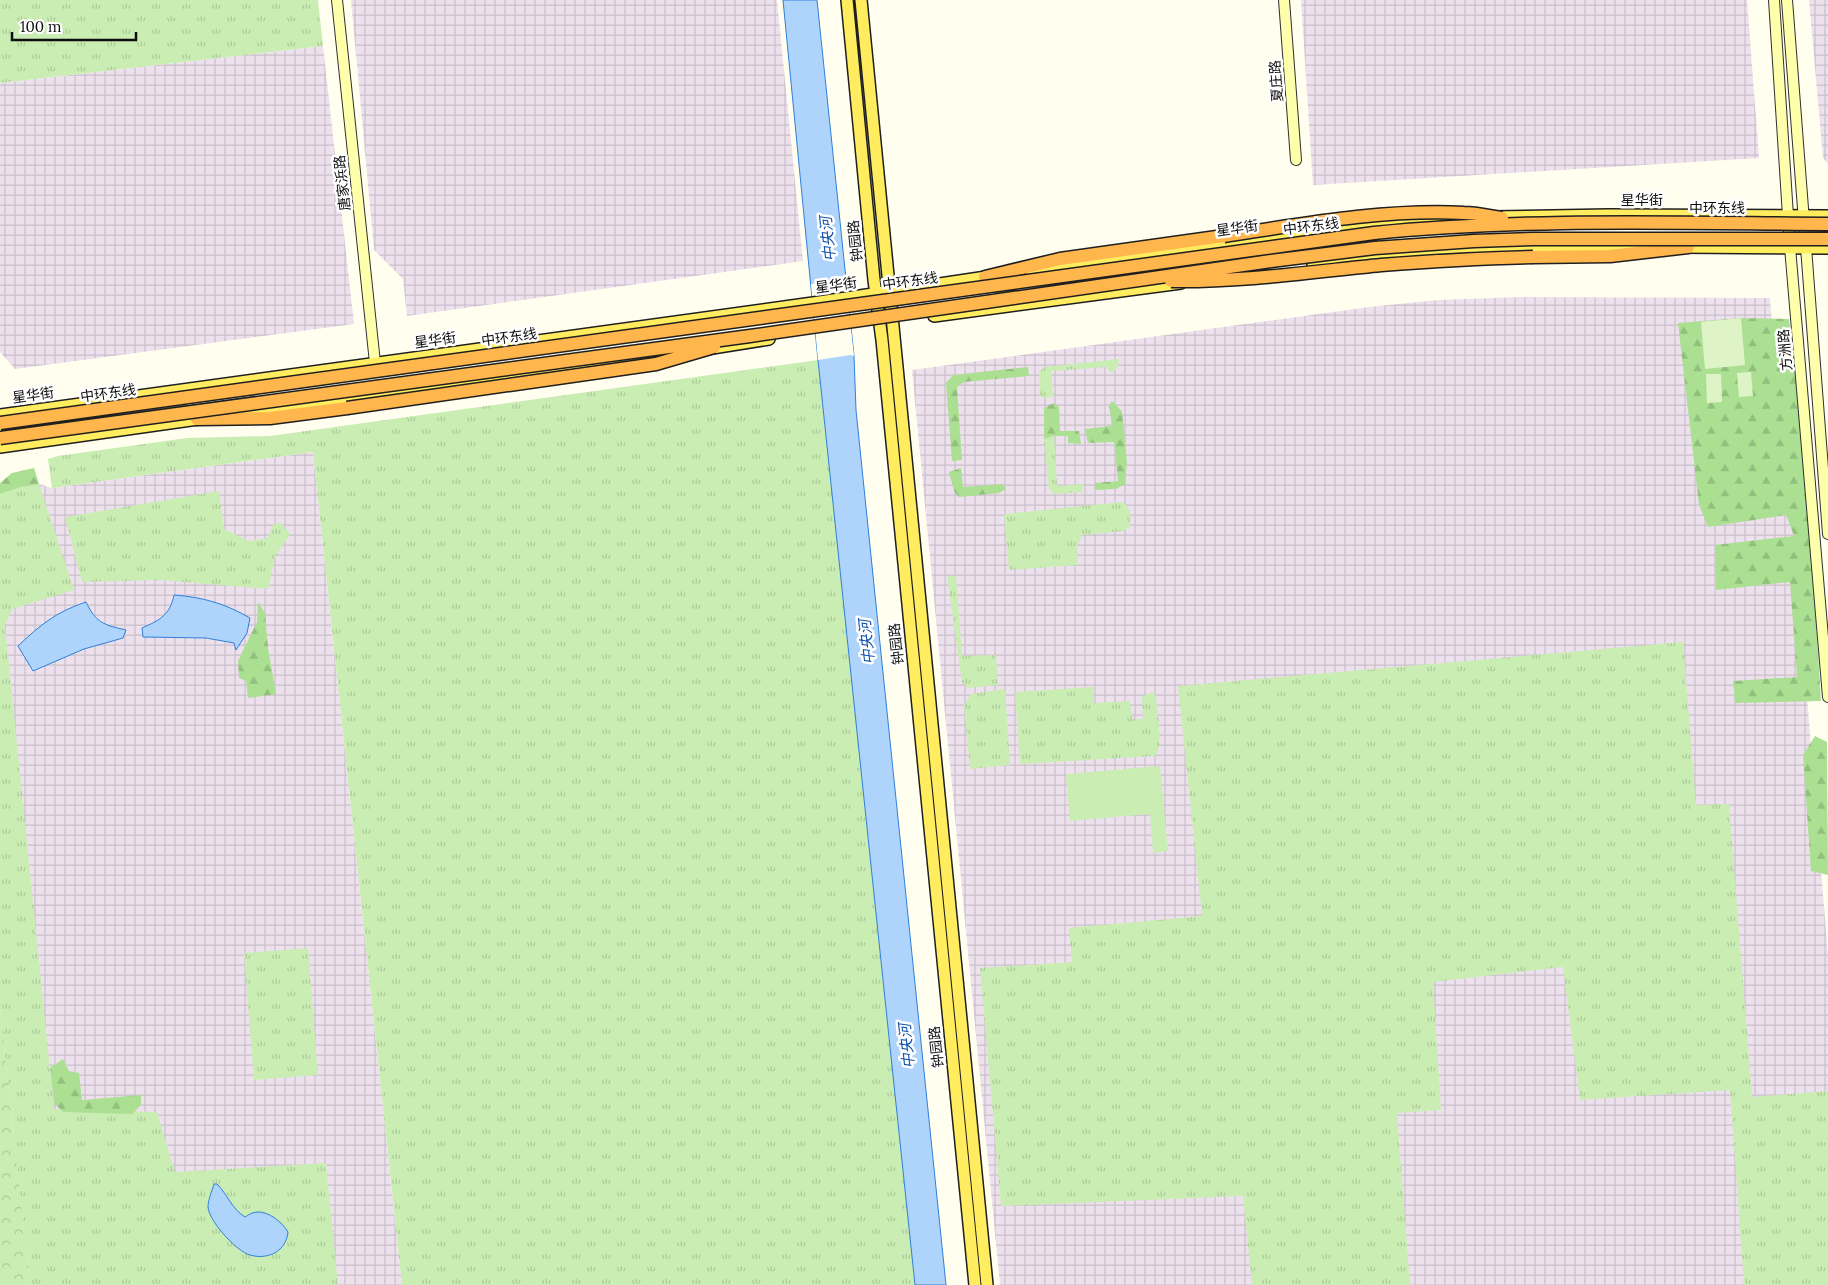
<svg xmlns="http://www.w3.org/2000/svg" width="1828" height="1285" font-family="Lora,'Noto Sans SC',serif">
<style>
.industrial{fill:url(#industrial-grid)}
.grass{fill:url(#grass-tufts)}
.forest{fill:url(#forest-firs)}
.park{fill:url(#park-crowns)}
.garden{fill:#caedb4}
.pitch{fill:#def4c7}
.water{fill:#aed4fc;stroke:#2f7fd9}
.pier{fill:#fffeef}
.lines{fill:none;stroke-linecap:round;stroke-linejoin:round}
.secondary-casing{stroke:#303030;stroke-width:12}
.primary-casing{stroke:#1f1f1f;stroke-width:14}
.highway-casing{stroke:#1f1f1f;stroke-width:15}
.secondary{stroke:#fdffaa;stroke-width:10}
.primary{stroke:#ffed5f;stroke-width:11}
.highway{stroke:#ffb64d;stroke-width:12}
.highway-bridge-casing{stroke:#1f1f1f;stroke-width:15;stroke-linecap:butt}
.highway-bridge{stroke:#ffb64d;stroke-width:12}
.labels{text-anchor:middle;stroke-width:5;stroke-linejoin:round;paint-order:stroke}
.street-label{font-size:14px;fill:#0e0e0e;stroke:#fff}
.water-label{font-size:15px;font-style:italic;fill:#0c50ab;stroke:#fff}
</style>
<defs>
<pattern id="industrial-grid" width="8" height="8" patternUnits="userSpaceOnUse" patternTransform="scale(1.25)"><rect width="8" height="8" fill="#ede1ed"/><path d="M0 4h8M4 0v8" fill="none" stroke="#cac0ca"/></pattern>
<pattern id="grass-tufts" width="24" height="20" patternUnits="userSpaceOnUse" patternTransform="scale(1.25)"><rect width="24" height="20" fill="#caedb4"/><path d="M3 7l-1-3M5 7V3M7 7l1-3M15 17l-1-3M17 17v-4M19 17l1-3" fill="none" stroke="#acca9a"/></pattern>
<pattern id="forest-firs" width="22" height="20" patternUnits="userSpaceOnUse" patternTransform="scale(1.25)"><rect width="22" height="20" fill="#abe092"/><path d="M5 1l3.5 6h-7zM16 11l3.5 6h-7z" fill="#92bf7d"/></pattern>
<pattern id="park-crowns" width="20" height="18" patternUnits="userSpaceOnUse" patternTransform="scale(1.25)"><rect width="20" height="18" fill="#caedb4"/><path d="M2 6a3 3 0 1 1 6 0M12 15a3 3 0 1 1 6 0" fill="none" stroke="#acca9a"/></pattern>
</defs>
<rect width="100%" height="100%" fill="#fffeef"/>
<!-- industrial -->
<path class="industrial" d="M 351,0 L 777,0 L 803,261 L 407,316 L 403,279 L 374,250 Z
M 1301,0 L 1747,0 L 1759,158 L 1313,185 Z
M 1809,0 L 1828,0 L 1828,164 L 1823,158 Z
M 323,46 L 354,324 L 15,369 L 0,352 L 0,83 Z
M 1519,297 L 1770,298 L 1775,361 L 1783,400 L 1828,956 L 1828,1285 L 1000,1285 L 912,370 L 1369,307 L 1439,300 Z
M 313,452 L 402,1285 L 30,1285 L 0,1008 L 0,497 L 21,487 L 39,484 L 52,488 Z"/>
<!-- grass -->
<path class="grass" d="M 0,0 L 318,0 L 323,46 L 0,83 Z
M 1119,359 L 1118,366 L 1113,373 L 1109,371 L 1107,367 L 1051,371 L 1053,396 L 1044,399 L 1040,395 L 1039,372 L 1044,367 Z
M 818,360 L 915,1285 L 402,1285 L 313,452 L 52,488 L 48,459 L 58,456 L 187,438 L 270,436 Z
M 1054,436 L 1057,486 L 1083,484 L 1082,492 L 1054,494 L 1049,490 L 1044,439 Z
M 39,484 L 74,590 L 12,609 L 5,626 L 54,1109 L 157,1112 L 175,1172 L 326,1163 L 338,1285 L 30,1285 L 0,1008 L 0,494 L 21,487 Z
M 219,491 L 224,529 L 249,541 L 268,538 L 272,526 L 280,522 L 290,534 L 275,557 L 268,589 L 161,580 L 82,582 L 65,517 Z
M 1122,502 C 1132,509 1131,515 1130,526 L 1124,531 L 1082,535 L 1077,547 L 1078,565 L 1009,570 L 1004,514 Z
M 947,576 L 956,576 L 962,656 L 996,655 L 998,685 L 968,688 L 962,682 Z
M 1683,642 L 1696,805 L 1729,804 L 1752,1097 L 1828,1091 L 1828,1285 L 1744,1285 L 1730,1090 L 1580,1100 L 1563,967 L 1433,982 L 1441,1110 L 1397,1113 L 1410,1285 L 1252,1285 L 1243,1196 L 1001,1206 L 980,968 L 1072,962 L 1069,928 L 1202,916 L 1178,686 Z
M 1093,687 L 1094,703 L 1130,701 L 1132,719 L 1143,719 L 1142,697 L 1147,694 L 1153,692 L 1156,697 C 1157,712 1164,746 1155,756 L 1020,764 L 1015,692 Z
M 1005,689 L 1010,765 L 970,769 L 964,705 L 971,694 Z
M 308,948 L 318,1075 L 254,1080 L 244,953 Z"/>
<!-- forest -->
<path class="forest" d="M 1741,318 L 1789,319 L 1809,507 L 1821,701 L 1735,703 L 1733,681 L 1797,677 L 1790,582 L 1716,590 L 1715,545 L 1794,536 L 1786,515 L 1708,527 L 1699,505 L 1678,323 Z
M 1028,367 L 1029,376 L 964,382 L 957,387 L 962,460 L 952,461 L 946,383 L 953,375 Z
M 1112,401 L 1122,411 L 1127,462 L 1125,484 L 1116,489 L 1095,490 L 1095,483 L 1118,481 L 1114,442 L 1088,443 L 1085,429 L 1112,426 L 1109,405 Z
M 1054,403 L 1059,407 L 1060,431 L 1079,431 L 1081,444 L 1068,443 L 1068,436 L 1054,436 L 1044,439 L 1044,408 Z
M 34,468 L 39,484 L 21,487 L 0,494 L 0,483 L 12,473 Z
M 961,468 L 963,487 L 1003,484 L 1006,489 L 999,493 L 959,497 L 954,491 L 949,472 Z
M 258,602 L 265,613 L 268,648 L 276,694 L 248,698 L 246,681 L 239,678 L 238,661 L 257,622 Z
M 1815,736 L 1827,742 L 1828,875 L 1811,871 L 1803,755 Z
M 63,1059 L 69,1071 L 79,1073 L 82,1100 L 141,1095 L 141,1105 L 132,1114 L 63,1112 L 54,1103 L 50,1068 Z"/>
<!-- park -->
<path class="park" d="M 0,1008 L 30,1285 L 0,1285 Z"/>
<!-- garden -->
<path class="garden" d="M 1160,766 L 1168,851 L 1153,853 L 1150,814 L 1070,821 L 1066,774 Z"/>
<!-- pitch -->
<path class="pitch" d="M 1741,318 L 1745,365 L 1705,369 L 1701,322 Z
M 1751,372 L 1753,396 L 1739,397 L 1737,373 Z
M 1706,374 L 1721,374 L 1722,402 L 1707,403 Z"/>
<!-- water -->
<path class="water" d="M 783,0 L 817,0 L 854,356 L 856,410 L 946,1285 L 915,1285 L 818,360 Z
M 174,595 C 203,597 226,604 250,618 L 247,633 L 236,650 L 234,643 L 206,638 L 143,637 L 142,628 C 160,620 170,615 174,595 Z
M 86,602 C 96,623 104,625 126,630 L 123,638 L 84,649 L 33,671 L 18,646 C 40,625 56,612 86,602 Z
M 214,1184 L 217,1184 C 228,1195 231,1208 245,1217 C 248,1215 253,1212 257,1212 C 269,1211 283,1223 288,1232 C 286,1253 265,1261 247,1254 C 234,1248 209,1221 208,1207 C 208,1200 212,1191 214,1184 Z"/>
<!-- pier -->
<path class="pier" d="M 845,276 L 854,356 L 850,355 L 818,360 L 811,284 L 840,280 Z"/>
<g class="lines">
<defs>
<path id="secondary" d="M 337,0 L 375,363
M 1284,0 L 1296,160
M 1774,0 L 1790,247 L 1828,697
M 1787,0 L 1828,534"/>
<path id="primary" d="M 847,0 L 874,280 L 882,340 L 975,1285
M 861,0 L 987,1285
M 1492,217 L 1608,215 L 1828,216
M 1680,247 L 1828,248
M 1313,266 L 1416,255 L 1475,251 L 1644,247
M 1031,271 L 1414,220 L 1461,218
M 934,316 L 1181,283
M 706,349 L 769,339
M 233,414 L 673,354
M 0,415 L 813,303 L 993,276
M 0,431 L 43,425 L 61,415
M 0,447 L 205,418"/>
<path id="highway" d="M 1533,257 L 1610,256 L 1688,247
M 985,277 L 1060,259 L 1224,236
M 197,419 L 270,418 L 347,408"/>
</defs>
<!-- secondary casing -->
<use href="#secondary" class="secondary-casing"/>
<!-- primary casing -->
<use href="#primary" class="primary-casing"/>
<!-- highway casing -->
<use href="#highway" class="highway-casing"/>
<!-- secondary -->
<use href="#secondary" class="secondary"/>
<!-- primary -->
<use href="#primary" class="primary"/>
<!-- highway -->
<use href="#highway" class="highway"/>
<defs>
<path id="highway-bridge" d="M 1224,236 C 1303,224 1384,209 1464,213 C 1476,213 1489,216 1502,218
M 1171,281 C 1242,282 1311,272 1381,265 C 1432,261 1482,258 1533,257
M 347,408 L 656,364 L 714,347
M 0,423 L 1374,233 C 1525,218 1677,223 1828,224
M 0,438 L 750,336 L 1271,261 L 1375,248 L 1474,241 L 1534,239 L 1828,239"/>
</defs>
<!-- highway-bridge casing -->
<use href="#highway-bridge" class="highway-bridge-casing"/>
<!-- highway-bridge -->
<use href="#highway-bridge" class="highway-bridge"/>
</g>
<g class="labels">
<!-- street labels -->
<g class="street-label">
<text transform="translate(1276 81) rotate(-94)" y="5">夏庄路</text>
<text transform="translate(342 183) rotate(-96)" y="5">唐家浜路</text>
<text x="1642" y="205">星华街</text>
<text x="1717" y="213">中环东线</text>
<text transform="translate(1311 226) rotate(-7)" y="5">中环东线</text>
<text transform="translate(1237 228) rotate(-8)" y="5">星华街</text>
<text transform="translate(855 241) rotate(-96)" y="5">钟园路</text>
<text transform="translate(910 281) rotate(-8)" y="5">中环东线</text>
<text transform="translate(836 285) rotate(-8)" y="5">星华街</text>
<text transform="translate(509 337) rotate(-8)" y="5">中环东线</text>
<text transform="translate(435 340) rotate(-8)" y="5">星华街</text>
<text transform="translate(1785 350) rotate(-95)" y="5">方洲路</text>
<text transform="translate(108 393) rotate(-8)" y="5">中环东线</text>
<text transform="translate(33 395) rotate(-8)" y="5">星华街</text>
<text transform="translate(896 644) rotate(-96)" y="5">钟园路</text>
<text transform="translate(936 1047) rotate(-96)" y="5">钟园路</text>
</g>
<!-- water labels -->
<g class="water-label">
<text transform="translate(828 239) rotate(-96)" y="5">中央河</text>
<text transform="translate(867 642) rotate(-96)" y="5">中央河</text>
<text transform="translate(907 1046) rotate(-96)" y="5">中央河</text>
</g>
</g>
<!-- scale -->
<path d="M12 32v8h124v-8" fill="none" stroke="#0e0e0e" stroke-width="2.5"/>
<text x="20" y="32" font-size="15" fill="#0e0e0e" stroke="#ffffff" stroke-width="4" paint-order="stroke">100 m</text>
</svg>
